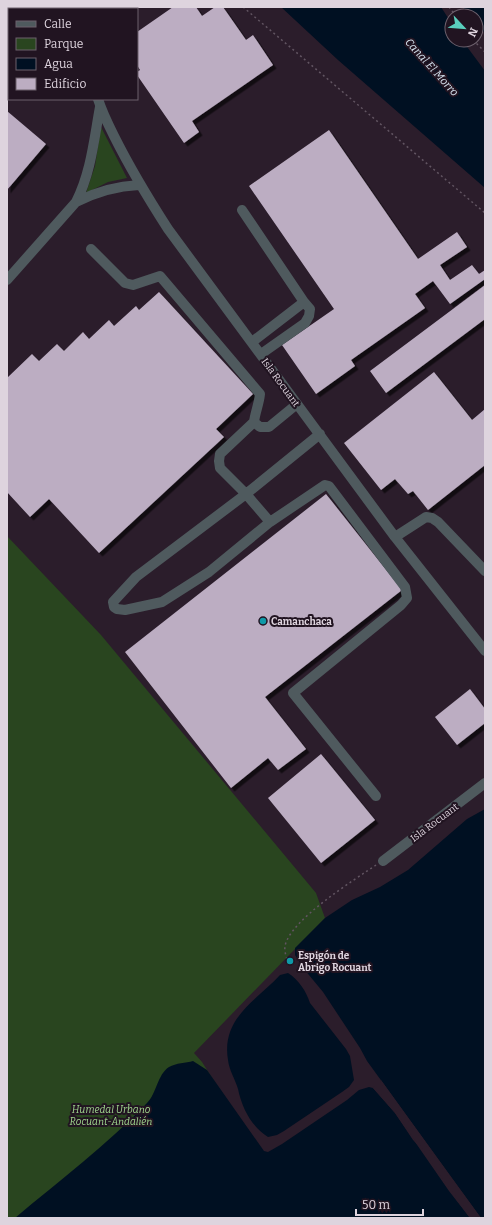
<svg xmlns="http://www.w3.org/2000/svg" width="492" height="1225" font-family="Bitter,serif">
<style>
.green{fill:#29451f}
.water{fill:#001022}
.pier{fill:#2b1d2b}
.building{fill:#bcadc2;filter:url(#shadow)}
.lines{fill:none;stroke-linecap:round;stroke-linejoin:round}
.path{stroke:#625562;stroke-width:1.5;stroke-dasharray:2 3;stroke-linecap:butt}
.minor{stroke:#4f5a5e;stroke-width:10}
.culture-dot{fill:#0f9aa8;stroke:#211421;stroke-width:1.5}
.labels{text-anchor:middle;stroke-width:4;stroke-linejoin:round;paint-order:stroke}
.street-label{font-size:10px;fill:#ded4de;stroke:#211421}
.poi-label{font-size:10px;font-weight:bold;fill:#ded4de;stroke:#211421;text-anchor:start}
.park-label{font-size:10px;font-style:italic;fill:#a1d78f;stroke:#211421}
.water-label{font-size:11px;font-style:italic;fill:#d7e5f1;stroke:#211421}
</style>
<defs>
<filter id="shadow"><feDropShadow dx="3.5" dy="3.5" stdDeviation="0" flood-color="#0009"/></filter>
</defs>
<rect width="100%" height="100%" fill="#2b1d2b"/>
<!-- green -->
<path class="green" d="M 101,127 L 127,178 L 108,182 L 86,193 L 95,166 Z
M 7,536 L 101,635 L 316,893 L 325,918 L 194,1053 L 202,1062 L 262,1156 L 192,1218 L 7,1218 Z"/>
<!-- water -->
<path class="water" d="M 281,7 L 441,7 L 452,24 L 452,40 L 462,40 L 485,71 L 485,188 L 338,60 Z
M 463,7 L 485,7 L 485,33 L 476,24 L 476,16 L 469,16 Z
M 485,809 L 485,1218 L 481,1218 L 367,1061 L 360,1048 L 323,992 L 304,969 L 295,955 L 295,948 L 325,918 L 352,900 L 380,887 L 408,870 L 467,819 Z
M 288,973 C 299,980 306,991 310,1003 L 346,1049 L 350,1056 L 354,1080 L 349,1087 L 342,1092 L 284,1131 L 277,1135 L 268,1137 C 251,1126 242,1108 238,1089 C 235,1079 229,1070 228,1060 C 221,1018 256,1001 280,975 Z
M 193,1061 L 207,1070 L 264,1151 L 268,1152 L 282,1144 L 347,1100 L 359,1090 L 369,1087 L 373,1088 L 395,1113 L 413,1140 L 419,1146 L 444,1183 L 470,1218 L 15,1218 C 60,1180 107,1145 147,1103 C 157,1093 157,1075 169,1067 C 176,1063 186,1063 193,1061 Z"/>
<!-- pier -->
<path class="pier" d="M 381,1080 L 451,1177 L 481,1218 L 479,1218 L 450,1179 L 380,1082 Z
M 374,1086 L 396,1111 L 414,1139 L 420,1145 L 445,1182 L 467,1210 L 472,1218 L 470,1218 L 449,1191 L 395,1113 L 373,1088 Z"/>
<!-- building -->
<path class="building" d="M 173,7 L 196,7 L 202,16 L 215,7 L 223,7 L 246,40 L 253,35 L 273,65 L 192,121 L 199,132 L 184,143 L 137,75 L 137,72 L 140,70 L 137,65 L 137,32 Z
M 7,111 L 46,144 L 7,190 Z
M 329,130 L 418,259 L 457,232 L 467,247 L 440,265 L 450,280 L 472,265 L 479,274 L 485,270 L 485,279 L 450,304 L 433,281 L 415,294 L 425,308 L 351,360 L 355,366 L 316,394 L 282,345 L 334,309 L 249,186 Z
M 485,285 L 485,319 L 386,393 L 370,371 Z
M 159,292 L 253,394 L 216,429 L 224,437 L 99,553 L 49,499 L 30,517 L 7,492 L 7,378 L 32,354 L 39,361 L 57,344 L 64,351 L 83,332 L 89,339 L 109,320 L 114,326 L 136,306 L 139,310 Z
M 434,372 L 472,420 L 485,409 L 485,465 L 428,510 L 413,491 L 408,494 L 395,479 L 381,490 L 344,443 Z
M 326,494 L 402,590 L 265,697 L 306,749 L 278,770 L 268,758 L 231,788 L 125,652 Z
M 470,689 L 485,709 L 485,723 L 457,745 L 435,717 Z
M 321,754 L 375,820 L 321,863 L 268,798 Z"/>
<g class="lines">
<!-- path -->
<path class="path" d="M 243,7 L 485,213
M 449,7 L 456,16
M 473,40 L 485,52
M 288,964 C 287,959 284,951 285,946 C 290,920 354,880 376,865"/>
<!-- minor -->
<path class="minor" d="M 66,7 L 66,9
M 98,99 C 102,112 108,124 114,136 C 130,168 148,198 168,229 L 395,537 L 485,651
M 76,202 C 96,192 116,186 139,185
M 242,210 L 304,302 L 310,309 L 309,316 L 305,323 L 261,354
M 91,249 L 125,283 L 133,285 L 160,276 L 260,394 C 259,404 255,413 254,422 L 260,427 L 269,427 L 297,404
M 7,280 L 76,202 C 91,173 94,139 100,107
M 252,342 L 304,302
M 254,422 L 220,454 L 219,461 L 220,468 L 246,494 L 270,522
M 320,434 L 246,494 L 136,577 L 113,602 L 114,607 L 117,609 L 125,610 L 162,602 L 209,572 L 270,522 L 325,485 L 329,486 L 405,587 L 407,598 L 401,605 L 293,693 L 376,796
M 395,537 L 426,517 L 432,518 L 438,522 L 485,571
M 383,861 L 485,783"/>
</g>
<!-- markers -->
<g class="culture-dot">
<circle cx="263" cy="621" r="4"/>
<circle cx="290" cy="961" r="4"/>
</g>
<g class="labels">
<!-- street labels -->
<g class="street-label">
<text transform="translate(281 382) rotate(54)" y="4">Isla Rocuant</text>
<text transform="translate(434 822) rotate(-37)" y="4">Isla Rocuant</text>
</g>
<!-- poi labels -->
<g class="poi-label">
<text x="271" y="625">Camanchaca</text>
<text x="298" y="959">Espigón de<tspan x="298" dy="12">Abrigo Rocuant</tspan></text>
</g>
<!-- park labels -->
<g class="park-label">
<text x="111" y="1113">Humedal Urbano<tspan x="111" dy="12">Rocuant-Andalién</tspan></text>
</g>
<!-- water labels -->
<g class="water-label">
<text transform="translate(432 67) rotate(48)" y="4">Canal El Morro</text>
</g>
</g>
<!-- border -->
<rect width="492" height="1225" fill="none" stroke="#ded4de" stroke-width="16"/>
<!-- legend -->
<rect x="8" y="8" width="130" height="92" fill="#211421" stroke="#6d616d"/>
<rect x="16" y="21" width="20" height="6" fill="#4f5a5e" stroke="#6d616d"/>
<text x="44" y="28" font-size="12" fill="#ded4de">Calle</text>
<rect x="16" y="38" width="20" height="12" fill="#29451f" stroke="#6d616d"/>
<text x="44" y="48" font-size="12" fill="#ded4de">Parque</text>
<rect x="16" y="58" width="20" height="12" fill="#001022" stroke="#6d616d"/>
<text x="44" y="68" font-size="12" fill="#ded4de">Agua</text>
<rect x="16" y="78" width="20" height="12" fill="#bcadc2" stroke="#6d616d"/>
<text x="44" y="88" font-size="12" fill="#ded4de">Edificio</text>
<!-- north arrow -->
<g transform="translate(464 28) rotate(116)"><circle r="19" fill="#211421" stroke="#6d616d"/>
<path d="M0-3L7 15L0 10L-7 15Z" fill="#5acebd"/>
<text y="-6" font-size="11" font-weight="bold" text-anchor="middle" fill="#ded4de">N</text>
</g>
<!-- scale -->
<path d="M356 1209v6h67v-6" fill="none" stroke="#ded4de" stroke-width="2"/>
<text x="362" y="1209" font-size="12" fill="#ded4de" stroke="#211421" stroke-width="3" paint-order="stroke">50 m</text>
</svg>
